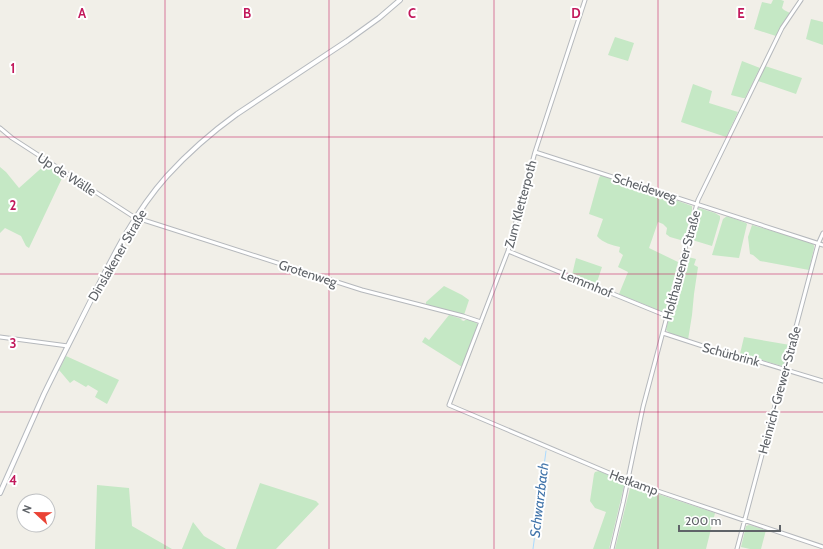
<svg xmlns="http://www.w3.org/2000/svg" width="823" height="549" font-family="Cabin,sans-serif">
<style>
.green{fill:#c5e8c5}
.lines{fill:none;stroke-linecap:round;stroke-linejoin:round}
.stream{stroke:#aadaff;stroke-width:1}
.street-casing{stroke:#b5b8bc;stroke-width:5}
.secondary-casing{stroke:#b6babf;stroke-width:6}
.street{stroke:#fff;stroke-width:3}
.secondary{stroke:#fff;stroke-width:4}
.grid{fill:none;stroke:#c2185b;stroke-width:1;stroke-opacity:0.55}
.labels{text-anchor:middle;stroke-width:4;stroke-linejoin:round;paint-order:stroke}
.street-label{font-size:13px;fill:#5f6368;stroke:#fff}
.water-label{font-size:14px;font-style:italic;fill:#4174aa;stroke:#fff}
.grid-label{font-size:13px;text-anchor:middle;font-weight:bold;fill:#c2185b;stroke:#fff;stroke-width:4;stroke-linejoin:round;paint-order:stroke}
</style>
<rect width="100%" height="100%" fill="#f1efe8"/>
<!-- green -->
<path class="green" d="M 773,0 L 781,0 L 784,1 L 782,8 L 784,10 L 790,13 L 782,24 L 776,36 L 754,29 L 762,2 L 771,4 Z
M 811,19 L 823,22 L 823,45 L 806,39 Z
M 615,37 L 634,43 L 628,61 L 608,55 Z
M 742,61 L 760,68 L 745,98 L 743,98 L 731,95 Z
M 765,66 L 802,78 L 796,94 L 758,81 Z
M 693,84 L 712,91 L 709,103 L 738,112 L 726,137 L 681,122 Z
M 47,163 L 63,173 L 63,176 L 29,248 L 26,246 L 21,236 L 5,228 L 0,233 L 0,167 L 6,172 L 19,188 Z
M 601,175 L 662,195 L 662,197 L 664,196 L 692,206 L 692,211 L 684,241 L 670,237 L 666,234 L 667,228 L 663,224 L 658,222 L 649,248 L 678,262 L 666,310 L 663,312 L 619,294 L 628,272 L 618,267 L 623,255 L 619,252 L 620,247 C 612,245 603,243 597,236 L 603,219 L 589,214 L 599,178 Z
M 699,208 L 715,213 L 720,216 L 720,219 L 712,246 L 689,239 L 697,209 Z
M 727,216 L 746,223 L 747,224 L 739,258 L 712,255 L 723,219 Z
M 752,225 L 813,243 L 814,246 L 814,248 L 809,270 L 760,261 L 753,255 L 750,254 L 748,237 Z
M 684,256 L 696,259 L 694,265 L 698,267 L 694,294 L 692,315 L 688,340 L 670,333 L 666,330 Z
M 576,258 L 602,267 L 596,285 L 572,275 Z
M 444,286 L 462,295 L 469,300 L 464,315 L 426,305 L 426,302 Z
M 449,315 L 462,319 L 461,320 L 464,321 L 465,320 C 469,319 476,321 478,325 L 462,367 L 422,342 L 425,337 L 429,340 Z
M 744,337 L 790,345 L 784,366 L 782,366 L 740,354 Z
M 66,356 L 119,380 L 107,404 L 95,397 L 98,391 L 88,385 L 86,387 L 74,380 L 70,383 L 59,370 Z
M 599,471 L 625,482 L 609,549 L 593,549 L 606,512 L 595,508 L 590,501 L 594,474 L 595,472 Z
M 260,483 L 316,501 L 319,504 L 276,549 L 236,549 Z
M 97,485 L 129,488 L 132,526 L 172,549 L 95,549 Z
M 632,486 L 634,486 L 715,513 L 706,549 L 615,549 L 630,488 Z
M 193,522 L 204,536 L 226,549 L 182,549 Z
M 749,525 L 766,530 L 761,549 L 750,549 L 741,547 L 746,526 Z"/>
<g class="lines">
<!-- stream -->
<path class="stream" d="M 533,549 L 546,451"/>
<defs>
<path id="street" d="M 585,0 L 535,152 L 508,251 L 449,405 L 628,481 L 823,547
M 0,128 L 12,138 L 134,217 L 362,290 L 463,316 L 481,322
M 535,152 L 823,245
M 508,251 L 667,316
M 663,333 L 718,351 L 747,358 L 823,381
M 0,337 L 68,346
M 612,549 L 623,503 L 643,407 L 698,200 L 782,28 L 801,0
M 737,549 L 818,244 L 823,233"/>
<path id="secondary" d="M 0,493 C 15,460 29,427 44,394 C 59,363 75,332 90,302 C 112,258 134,213 167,176 C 188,153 212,132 237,114 L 347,41 L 379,18 L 400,0"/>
</defs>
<!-- street casing -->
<use href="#street" class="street-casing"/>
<!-- secondary casing -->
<use href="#secondary" class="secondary-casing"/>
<!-- street -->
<use href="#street" class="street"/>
<!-- secondary -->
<use href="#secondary" class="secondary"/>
</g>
<!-- grid -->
<path class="grid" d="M 165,0 L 165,549M 329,0 L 329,549M 494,0 L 494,549M 658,0 L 658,549M 0,137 L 823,137M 0,274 L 823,274M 0,412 L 823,412"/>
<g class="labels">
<!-- street labels -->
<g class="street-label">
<text transform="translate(67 174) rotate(33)" y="5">Up de Wälle</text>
<text transform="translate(645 187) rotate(18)" y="5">Scheideweg</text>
<text transform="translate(520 204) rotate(-75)" y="5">Zum Kletterpoth</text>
<text transform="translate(117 255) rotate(-60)" y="5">Dinslakener Straße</text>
<text transform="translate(681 265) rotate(-75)" y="5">Holthausener Straße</text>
<text transform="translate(308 273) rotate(18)" y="5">Grotenweg</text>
<text transform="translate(587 283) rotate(22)" y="5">Lemmhof</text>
<text transform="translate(731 354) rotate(15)" y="5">Schürbrink</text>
<text transform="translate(779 390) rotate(-75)" y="5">Heinrich-Grewer-Straße</text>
<text transform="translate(634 482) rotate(20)" y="5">Hetkamp</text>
</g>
<!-- water labels -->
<g class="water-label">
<text transform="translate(539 500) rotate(-83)" y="5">Schwarzbach</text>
</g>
</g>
<g class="grid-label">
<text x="82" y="18">A</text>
<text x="247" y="18">B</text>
<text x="412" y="18">C</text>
<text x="576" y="18">D</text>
<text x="741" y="18">E</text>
<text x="13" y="73">1</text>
<text x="13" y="210">2</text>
<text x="13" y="348">3</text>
<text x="13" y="485">4</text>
</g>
<!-- north arrow -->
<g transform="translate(36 513) rotate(292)"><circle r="19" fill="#ffffff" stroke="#bfc1c3"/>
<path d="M0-3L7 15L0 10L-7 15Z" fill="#ea4335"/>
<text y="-6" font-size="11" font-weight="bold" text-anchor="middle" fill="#5f6368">N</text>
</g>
<!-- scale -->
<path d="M679 525v6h101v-6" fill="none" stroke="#5f6368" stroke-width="2"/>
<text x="685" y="525" font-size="12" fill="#5f6368" stroke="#ffffff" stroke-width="3" paint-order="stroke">200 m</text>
</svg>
